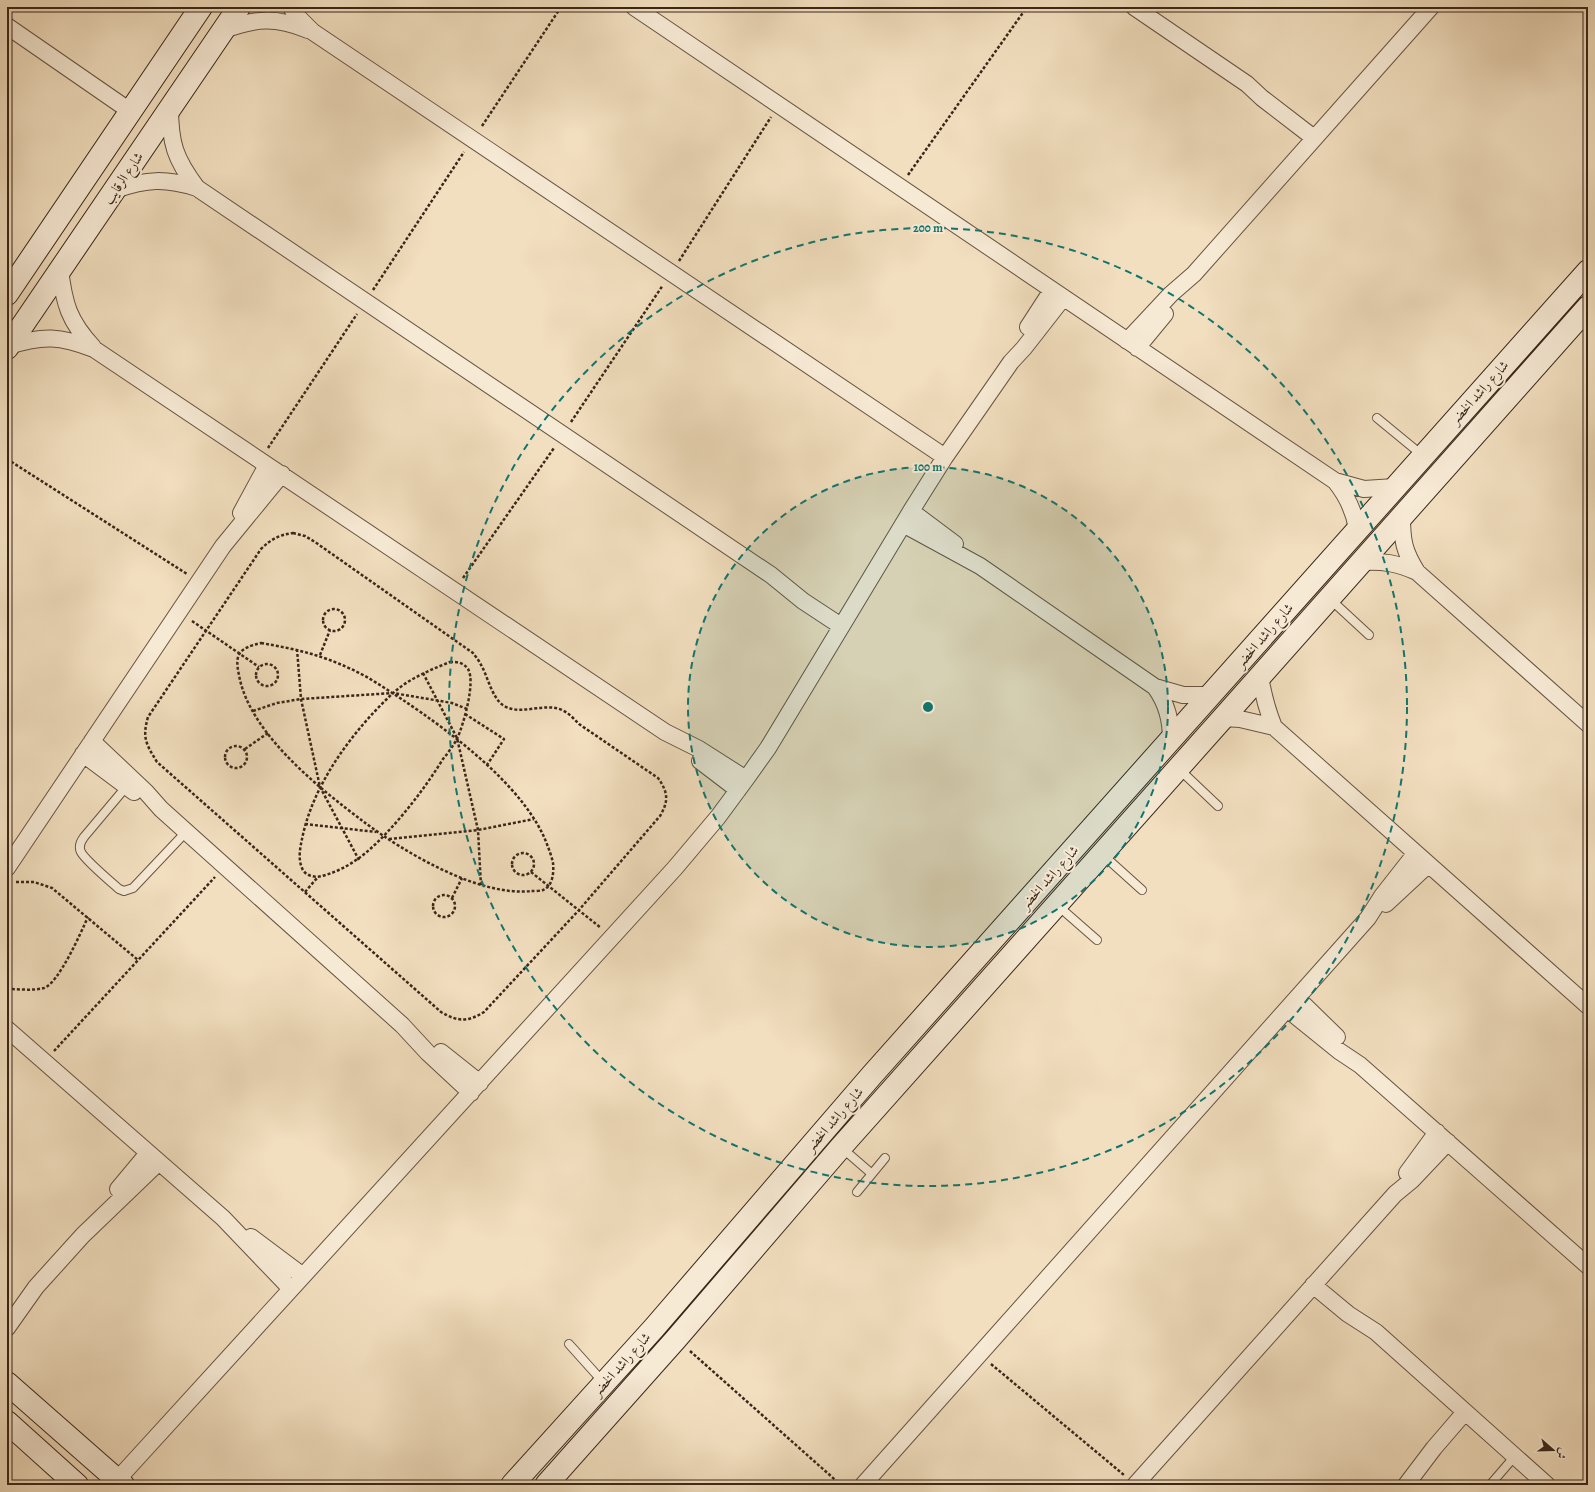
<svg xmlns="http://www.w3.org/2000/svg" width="1595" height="1492" font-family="Alegreya,Amiri,serif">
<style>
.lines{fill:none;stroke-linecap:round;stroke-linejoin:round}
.lane-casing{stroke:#675443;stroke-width:10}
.street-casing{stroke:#675443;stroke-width:18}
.secondary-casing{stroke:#39261a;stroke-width:24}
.path{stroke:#39261a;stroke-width:2.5;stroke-dasharray:3 2;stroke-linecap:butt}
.lane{stroke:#f7ead5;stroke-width:8}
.street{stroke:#f7ead5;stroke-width:16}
.secondary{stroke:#f7ead5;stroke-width:22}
.ring{fill:none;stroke:#0f766e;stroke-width:2;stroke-dasharray:7 5}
.labels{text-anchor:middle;stroke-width:4;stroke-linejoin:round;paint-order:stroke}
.street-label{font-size:14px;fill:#39261a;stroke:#f7ead5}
.centre{fill:#0f766e;stroke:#f7ead5;stroke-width:2}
.ring-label{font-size:12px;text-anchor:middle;font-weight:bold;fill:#0f766e;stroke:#f7ead5;stroke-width:4;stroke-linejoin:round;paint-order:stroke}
</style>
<rect width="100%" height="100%" fill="#f2dfbf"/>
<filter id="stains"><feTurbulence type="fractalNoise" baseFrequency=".005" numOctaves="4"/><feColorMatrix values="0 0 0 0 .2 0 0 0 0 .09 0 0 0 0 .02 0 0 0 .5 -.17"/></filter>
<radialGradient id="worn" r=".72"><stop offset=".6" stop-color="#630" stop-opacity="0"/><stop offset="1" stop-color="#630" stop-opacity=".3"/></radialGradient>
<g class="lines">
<defs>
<path id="lane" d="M 1377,418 L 1422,455
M 1330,599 L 1369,635
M 1179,769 L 1218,806
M 126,787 L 84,837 C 81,841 78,846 81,852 C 85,860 111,882 119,889 L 124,891 L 133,888 L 186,832
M 1102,854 L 1142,890
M 1057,905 L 1097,940
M 842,1148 L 872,1174
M 857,1192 L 885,1158
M 569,1344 L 604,1383
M 1490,1485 L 1515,1456"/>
<path id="street" d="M 291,7 L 297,16 L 313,32 L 945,457
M 634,7 L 1335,481 C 1347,496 1354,510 1357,529
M 1134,7 L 1247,84 L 1262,98 L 1314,138
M 7,26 L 130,111
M 224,30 C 256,18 276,17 308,30
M 170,107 C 170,143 175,159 197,188
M 115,190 C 147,179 165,178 197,188 L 771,575 L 803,601 L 841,626
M 60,269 C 64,304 69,321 93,347
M 1028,327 L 1052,290
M 1127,341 L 1171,294 L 1194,274 L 1431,7
M 9,346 C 43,335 60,336 94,349 L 665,732 L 699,749 L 746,779
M 1137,348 L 1165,314
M 1335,481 L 1364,489 L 1395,487
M 911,511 L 955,544
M 241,513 L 267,465
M 1402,516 C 1402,541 1404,551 1417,572
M 903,524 L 980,566 L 1155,687 L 1183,695 L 1211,695
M 1362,562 C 1384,561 1397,563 1417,572 L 1588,724
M 1260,676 C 1263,694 1267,710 1274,727 L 1588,1006
M 1155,687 C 1167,704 1171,720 1171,741
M 1223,718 L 1240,719 L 1274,727
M 92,741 L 146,792 L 161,809 L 402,1025 L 428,1053 L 471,1093
M 83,754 L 134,792
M 700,761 L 738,790
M 7,868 L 223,546 L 282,474
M 1386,904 L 1428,865
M 1297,998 L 1337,1037
M 1287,1009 L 1339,1051 L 1360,1065 L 1588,1266
M 7,1029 L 223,1218 L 291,1289
M 441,1052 L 480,1083
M 1407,1173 L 1437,1132
M 118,1189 L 148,1153
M 251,1237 L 303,1276
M 1313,1285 L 1348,1314 L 1376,1332 L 1547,1485
M 7,1328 L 36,1287 L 83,1235 L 159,1162
M 117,1480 L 675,868 L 718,817 L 746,779 L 768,748 L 911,511 L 945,457 L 1011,362 L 1024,348 L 1063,298
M 863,1485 L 1368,918 L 1382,896 L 1415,854
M 1135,1485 L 1395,1194 L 1412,1180 L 1448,1142
M 1406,1485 L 1434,1448 L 1465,1412"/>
<path id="secondary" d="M 7,294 L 201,7
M 7,348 L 239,7
M 7,1383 L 123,1485
M 7,1422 L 77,1485
M 512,1485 L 654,1328 L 872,1075 L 1588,271
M 546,1485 L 676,1339 L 841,1147 L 1223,718 L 1588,307"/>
</defs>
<!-- lane casing -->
<use href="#lane" class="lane-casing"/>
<!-- street casing -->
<use href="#street" class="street-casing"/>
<!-- secondary casing -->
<use href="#secondary" class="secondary-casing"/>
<!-- path -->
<path class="path" d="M 482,126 L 561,7
M 908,175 L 1027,7
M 679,261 L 771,117
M 373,290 L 464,152
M 571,422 L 663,285
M 268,448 L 357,314
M 7,459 L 187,574
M 293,533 L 305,536 L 315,542 L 473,653 C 475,656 478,659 480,663 C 488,676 491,697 504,706 C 522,716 543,702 562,710 C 569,713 574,719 579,724 L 658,778 C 668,792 669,801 660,816 L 579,910 L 484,1012 C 468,1022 458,1022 441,1012 L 157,762 C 146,744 142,738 148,717 L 261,549 C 271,539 279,535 293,533 Z
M 463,578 L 554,448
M323 620a11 11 0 1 1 22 0a11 11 0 1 1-22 0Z
M 192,621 L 259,667
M 261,643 C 295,649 319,654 351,669 C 369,677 386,689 403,700 C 452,733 528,789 548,847 C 550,852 552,858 553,863 C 554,872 553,886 543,890 C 540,891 534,891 531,891 C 479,897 404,852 364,822 C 319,788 249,733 239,675 C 234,653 240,648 261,643 Z
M 297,649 L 301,699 L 320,787 L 359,860
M 320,655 L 330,630
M 450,662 C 457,662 463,662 468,669 C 476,682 463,726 457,739 C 453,746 448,753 443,759 C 430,780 416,799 400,818 C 378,843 356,867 322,876 C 315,878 305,876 302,868 C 298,859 300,848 302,839 C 313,784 352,732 392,694 C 408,679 430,670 450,662 Z
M256 675a11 11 0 1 1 22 0a11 11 0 1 1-22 0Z
M 423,673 L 457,738 L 478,830 L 481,886
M 253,711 L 277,703 L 301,699 L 393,693 L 452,703 L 467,709
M 465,714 L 504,739 L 487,765
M225 757a11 11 0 1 1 22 0a11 11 0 1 1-22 0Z
M 245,749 L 268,733
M 305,824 L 376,832
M 389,839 L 478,830 L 534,819
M512 864a11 11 0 1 1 22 0a11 11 0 1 1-22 0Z
M 531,872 L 601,928
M 16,882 L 34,882 L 52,888 L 138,960
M 305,892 L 317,878
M433 906a11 11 0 1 1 22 0a11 11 0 1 1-22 0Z
M 452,898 L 462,878
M 7,989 C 19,989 33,991 44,988 C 59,983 81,932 88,917
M 54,1051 L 215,877
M 690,1351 L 841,1485
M 991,1364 L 1124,1475"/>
<!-- lane -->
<use href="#lane" class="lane"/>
<!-- street -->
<use href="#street" class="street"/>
<!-- secondary -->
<use href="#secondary" class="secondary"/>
</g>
<!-- distance rings -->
<circle cx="928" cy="707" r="240" fill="#0f766e" fill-opacity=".12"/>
<g class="ring">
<circle cx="928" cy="707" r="240"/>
<circle cx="928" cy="707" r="479"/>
</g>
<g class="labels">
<!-- street labels -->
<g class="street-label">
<text transform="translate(123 178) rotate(-56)" y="5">شارع الرقايب</text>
<text transform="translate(1479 392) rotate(-48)" y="5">شارع راشد الخضر</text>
<text transform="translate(1264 635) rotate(-49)" y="5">شارع راشد الخضر</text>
<text transform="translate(1049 877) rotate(-48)" y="5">شارع راشد الخضر</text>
<text transform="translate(834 1119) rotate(-49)" y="5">شارع راشد الخضر</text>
<text transform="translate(621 1364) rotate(-48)" y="5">شارع راشد الخضر</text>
</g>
</g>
<circle cx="928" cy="707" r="6" class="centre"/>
<g class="ring-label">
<text x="928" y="232">200 m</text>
<text x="928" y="471">100 m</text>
</g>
<!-- margin -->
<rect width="1595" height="1492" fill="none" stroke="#f2dfbf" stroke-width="24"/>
<rect x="8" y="8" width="1579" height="1476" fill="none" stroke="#39261a" stroke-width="2"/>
<rect x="12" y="12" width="1571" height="1468" fill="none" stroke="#39261a"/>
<!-- north arrow -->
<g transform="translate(1553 1450) rotate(110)" stroke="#f7ead5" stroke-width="3" paint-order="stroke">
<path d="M0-3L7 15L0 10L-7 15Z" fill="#39261a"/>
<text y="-6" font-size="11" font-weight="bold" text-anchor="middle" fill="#39261a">ش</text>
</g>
<rect width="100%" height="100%" filter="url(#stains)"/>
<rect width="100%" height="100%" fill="url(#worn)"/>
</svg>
